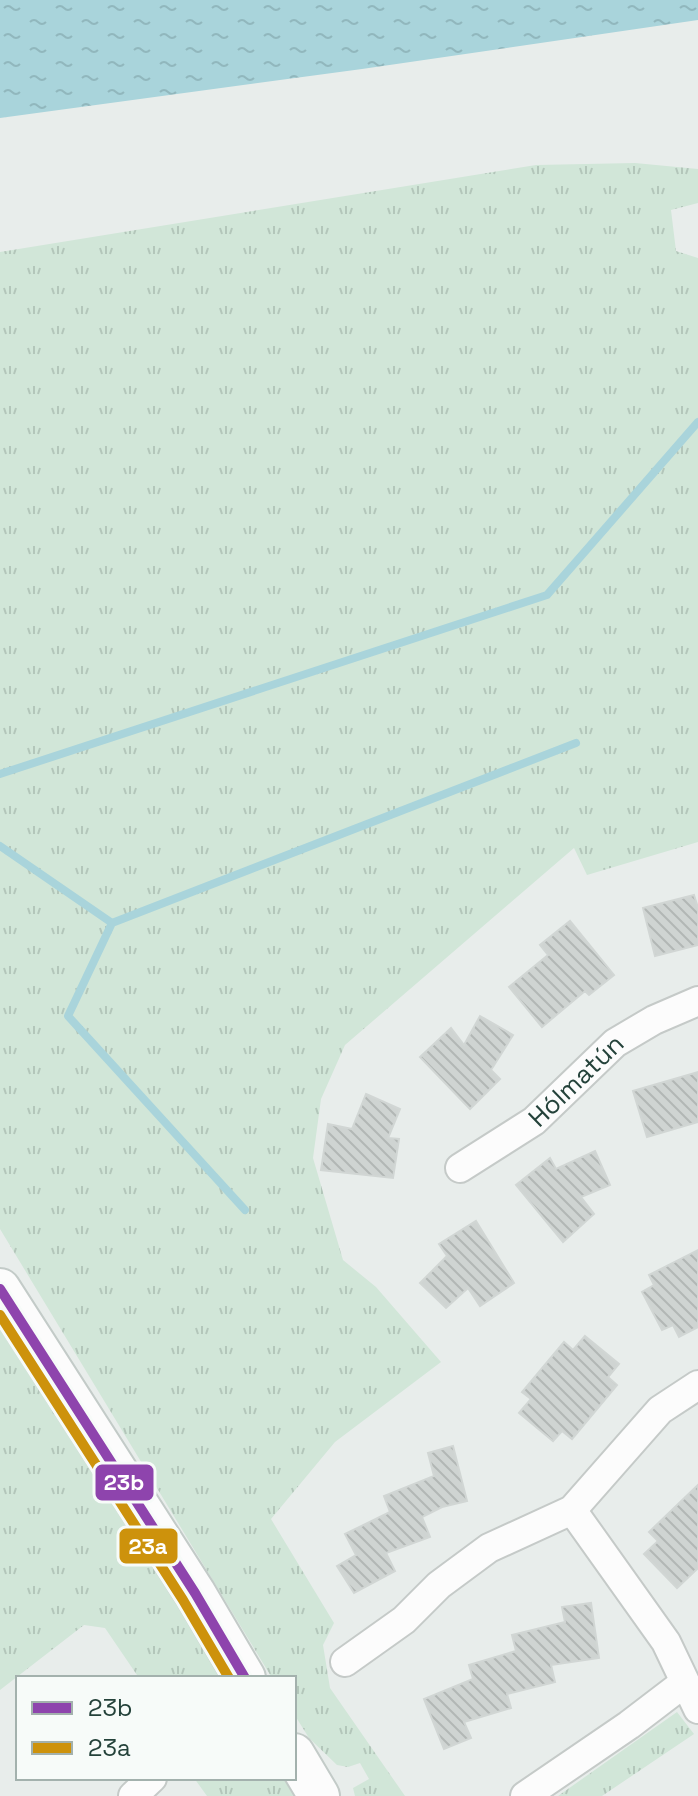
<svg xmlns="http://www.w3.org/2000/svg" width="698" height="1796" font-family="'Space Grotesk',sans-serif">
<style>
.grass{fill:url(#grass-tufts)}
.water{fill:url(#water-ripples)}
.lines{fill:none;stroke-linecap:round;stroke-linejoin:round}
.stream{stroke:#a9d4db;stroke-width:8}
.building{fill:url(#building-back-hatch);stroke:#d1d6d4;stroke-width:2}
.street-casing{stroke:#c5cac8;stroke-width:32}
.secondary-casing{stroke:#c3cbc8;stroke-width:44}
.street{stroke:#fcfcfc;stroke-width:28}
.secondary{stroke:#fcfcfc;stroke-width:40}
.bus-1-casing{stroke:#f7fbf9;stroke-width:16}
.bus-2-casing{stroke:#f7fbf9;stroke-width:16}
.bus-1{stroke:#8e44ad;stroke-width:10}
.bus-2{stroke:#cd920c;stroke-width:10}
.labels{text-anchor:middle;stroke-width:6;stroke-linejoin:round;paint-order:stroke}
.street-label{font-size:26px;fill:#24423a;stroke:#f7fbf9}
.line-badge{stroke:#f7fbf9;stroke-width:3}
.badge-label{font-size:22px;text-anchor:middle;font-weight:bold;fill:#fff}
</style>
<defs>
<pattern id="grass-tufts" width="24" height="20" patternUnits="userSpaceOnUse" patternTransform="scale(2)"><rect width="24" height="20" fill="#d1e6d8"/><path d="M3 7l-1-3M5 7V3M7 7l1-3M15 17l-1-3M17 17v-4M19 17l1-3" fill="none" stroke="#b3c6ba"/></pattern>
<pattern id="water-ripples" width="26" height="14" patternUnits="userSpaceOnUse" patternTransform="scale(2)"><rect width="26" height="14" fill="#a9d4db"/><path d="M2 4q2-2 4 0t4 0M15 11q2-2 4 0t4 0" fill="none" stroke="#91b7bd"/></pattern>
<pattern id="building-back-hatch" width="6" height="6" patternUnits="userSpaceOnUse" patternTransform="scale(2)"><rect width="6" height="6" fill="#cfd4d2"/><path d="M-1 5l2 2M0 0l6 6M5-1l2 2" fill="none" stroke="#b2b7b5"/></pattern>
</defs>
<rect width="100%" height="100%" fill="#e8edeb"/>
<!-- grass -->
<path class="grass" d="M 635,163 L 698,169 L 698,203 L 671,210 L 676,251 L 698,258 L 698,842 L 587,875 L 574,848 L 345,1045 L 321,1099 L 313,1158 L 343,1260 L 376,1287 L 441,1362 L 335,1442 L 271,1519 L 334,1623 L 323,1645 L 330,1688 L 405,1796 L 355,1796 L 353,1788 L 369,1779 L 360,1763 L 348,1767 L 337,1765 L 309,1738 L 294,1714 L 294,1678 L 272,1678 L 0,1229 L 0,252 L 536,165 Z
M 0,1316 L 228,1678 L 139,1678 L 105,1628 L 84,1625 L 0,1690 Z
M 677,1712 L 694,1734 L 602,1796 L 558,1796 Z
M 194,1778 L 291,1778 L 302,1796 L 207,1796 Z"/>
<!-- water -->
<path class="water" d="M 0,0 L 698,0 L 698,20 L 362,69 L 0,118 Z"/>
<g class="lines">
<!-- stream -->
<path class="stream" d="M 0,774 L 547,595 L 698,422
M 0,846 L 112,923 L 576,743
M 112,923 L 68,1016 L 245,1210"/>
</g>
<!-- building -->
<path class="building" d="M 694,895 L 698,908 L 698,945 L 655,956 L 643,908 Z
M 570,921 L 614,975 L 589,995 L 585,991 L 542,1027 L 509,987 L 548,955 L 540,945 Z
M 480,1016 L 513,1035 L 491,1070 L 500,1079 L 470,1109 L 420,1057 L 451,1028 L 464,1045 Z
M 698,1072 L 698,1122 L 647,1137 L 633,1091 Z
M 366,1094 L 400,1109 L 388,1138 L 399,1139 L 393,1178 L 321,1170 L 328,1124 L 352,1129 Z
M 595,1151 L 610,1185 L 581,1197 L 594,1214 L 563,1242 L 516,1185 L 550,1158 L 556,1169 Z
M 476,1221 L 514,1283 L 480,1306 L 468,1288 L 446,1308 L 420,1283 L 447,1256 L 439,1244 Z
M 698,1250 L 698,1327 L 679,1337 L 673,1325 L 662,1330 L 642,1292 L 654,1285 L 649,1275 Z
M 585,1336 L 619,1364 L 608,1377 L 617,1385 L 572,1439 L 562,1431 L 553,1441 L 519,1413 L 531,1399 L 522,1392 L 564,1342 L 573,1350 Z
M 453,1446 L 467,1501 L 442,1507 L 422,1517 L 430,1537 L 386,1553 L 395,1571 L 354,1593 L 337,1566 L 356,1555 L 345,1534 L 390,1512 L 384,1496 L 434,1476 L 428,1453 Z
M 698,1485 L 698,1568 L 677,1588 L 644,1554 L 658,1541 L 649,1532 Z
M 591,1603 L 599,1658 L 551,1665 L 555,1682 L 507,1694 L 511,1708 L 464,1722 L 471,1738 L 444,1749 L 424,1699 L 473,1679 L 469,1665 L 516,1651 L 512,1635 L 565,1622 L 562,1607 Z"/>
<g class="lines">
<defs>
<g id="street">
<path id="s1" d="M 460,1168 L 534,1121 L 615,1043 L 654,1020 L 698,1001"/>
<path d="M 572,1510 L 666,1642 L 698,1709"/>
<path d="M 345,1662 L 404,1620 L 439,1585 L 489,1548 L 572,1510 L 660,1410 L 698,1385"/>
<path d="M 133,1796 L 152,1778"/>
<path d="M 525,1796 L 629,1725 L 684,1683"/>
</g>
<path id="secondary" d="M 0,1289 L 195,1593 L 245,1678
M 294,1754 L 319,1796"/>
</defs>
<!-- street casing -->
<use href="#street" class="street-casing"/>
<!-- secondary casing -->
<use href="#secondary" class="secondary-casing"/>
<!-- street -->
<use href="#street" class="street"/>
<!-- secondary -->
<use href="#secondary" class="secondary"/>
<defs>
<path id="bus-1" d="M 0,1289 L 195,1593 L 245,1678"/>
<path id="bus-2" d="M 0,1315 L 183,1600 L 229,1678"/>
</defs>
<!-- bus-1 casing -->
<use href="#bus-1" class="bus-1-casing"/>
<!-- bus-2 casing -->
<use href="#bus-2" class="bus-2-casing"/>
<!-- bus-1 -->
<use href="#bus-1" class="bus-1"/>
<!-- bus-2 -->
<use href="#bus-2" class="bus-2"/>
</g>
<g class="labels">
<!-- street labels -->
<g class="street-label">
<text dy="9" stroke="none"><textPath href="#s1" startOffset="146">Hólmatún</textPath></text>
</g>
</g>
<g class="line-badge">
<rect x="94" y="1463" width="61" height="39" rx="8" fill="#8e44ad"/>
<rect x="118" y="1527" width="61" height="38" rx="8" fill="#cd920c"/>
</g>
<g class="badge-label">
<text x="124" y="1490">23b</text>
<text x="148" y="1554">23a</text>
</g>
<!-- legend -->
<rect x="16" y="1676" width="280" height="104" fill="#f7fbf9" stroke="#a3b1ad" stroke-width="2"/>
<rect x="32" y="1702" width="40" height="12" fill="#8e44ad" stroke="#a3b1ad" stroke-width="2"/>
<text x="88" y="1716" font-size="24" fill="#24423a">23b</text>
<rect x="32" y="1742" width="40" height="12" fill="#cd920c" stroke="#a3b1ad" stroke-width="2"/>
<text x="88" y="1756" font-size="24" fill="#24423a">23a</text>
</svg>
